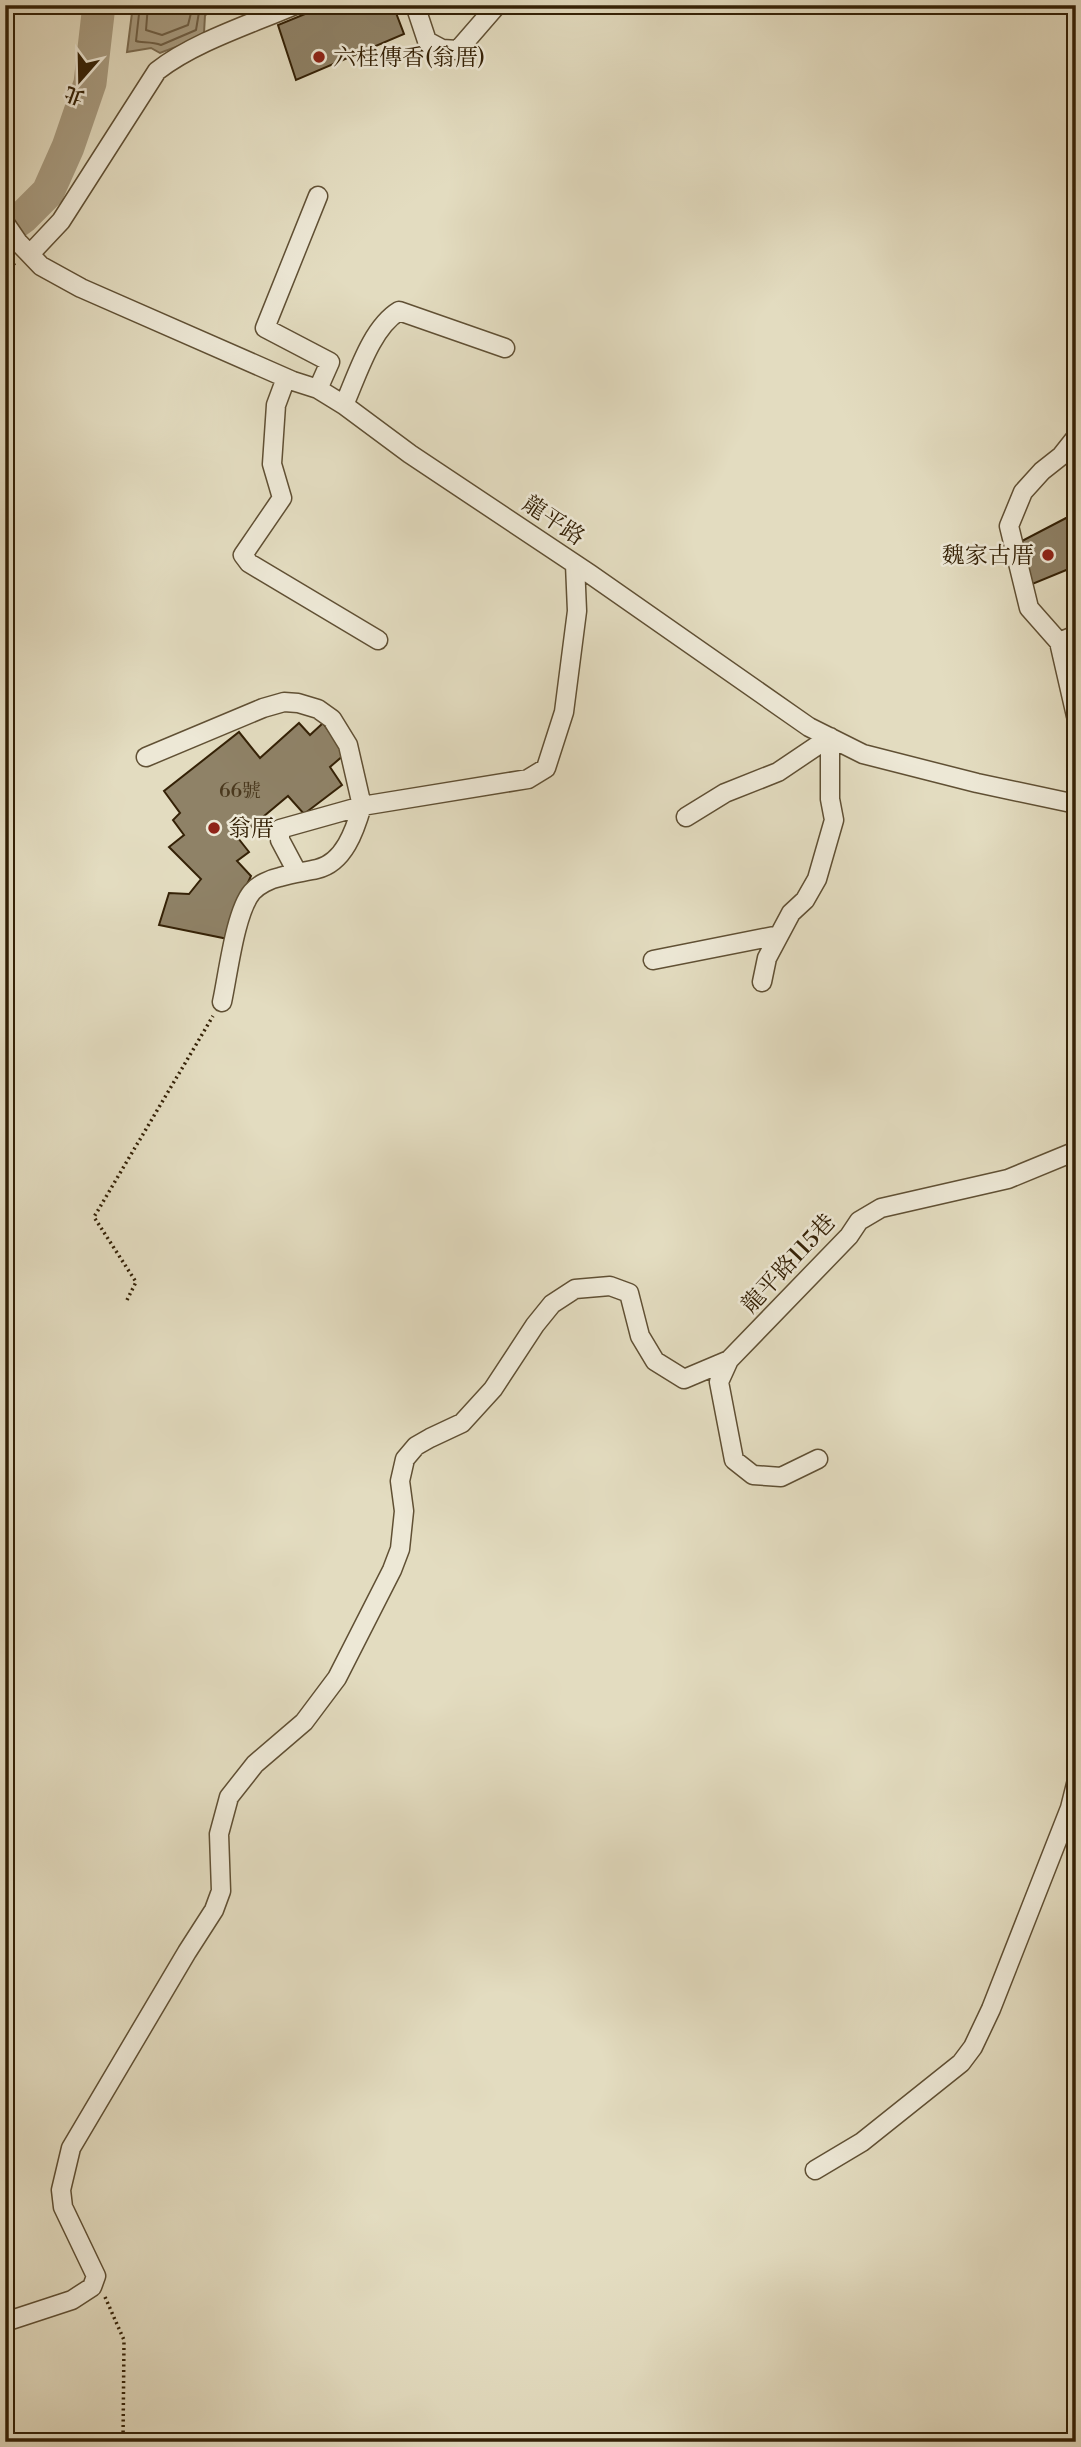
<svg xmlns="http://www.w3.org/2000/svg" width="1081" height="2447" font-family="'Libre Bodoni','Noto Serif TC',serif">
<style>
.water{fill:#a89c81;stroke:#7a6b50;stroke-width:2}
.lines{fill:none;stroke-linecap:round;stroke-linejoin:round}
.shore{stroke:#6e5e44;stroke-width:2}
.river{stroke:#a89c81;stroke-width:33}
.building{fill:#8f8267;stroke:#342106;stroke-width:2}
.minor-casing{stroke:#605034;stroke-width:21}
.path{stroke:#342106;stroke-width:3.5;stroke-dasharray:2 3.5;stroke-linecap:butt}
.minor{stroke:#ede8d6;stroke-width:18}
.poi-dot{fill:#8f2418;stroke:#ede8d6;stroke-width:2.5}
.labels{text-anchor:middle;stroke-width:5;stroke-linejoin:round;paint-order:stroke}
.number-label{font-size:19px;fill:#4b391e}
.poi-label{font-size:23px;fill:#342106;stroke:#ede8d6;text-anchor:start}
.street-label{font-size:23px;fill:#342106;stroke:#ede8d6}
</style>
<rect width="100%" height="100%" fill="#e3dcc0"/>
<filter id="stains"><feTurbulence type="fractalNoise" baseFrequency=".00286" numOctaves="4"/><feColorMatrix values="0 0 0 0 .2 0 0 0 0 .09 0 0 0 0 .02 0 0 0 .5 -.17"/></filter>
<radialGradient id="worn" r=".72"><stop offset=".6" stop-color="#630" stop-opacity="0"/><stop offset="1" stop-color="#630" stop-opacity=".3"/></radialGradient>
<!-- water -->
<path class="water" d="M 133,5 L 224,5 L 205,15 L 204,33 L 197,39 L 160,53 L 151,48 L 127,52 Z"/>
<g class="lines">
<!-- shore -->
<path class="shore" d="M 140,5 L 136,41 C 141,43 152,41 161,45 L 196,30 L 199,12 L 209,5
M 148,5 L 146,30 L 162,35 L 188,25 L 193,5"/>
<!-- river -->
<path class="river" d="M 5,230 L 23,217 L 48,192 L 68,147 L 90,83 L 99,5"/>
</g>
<!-- building -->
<path class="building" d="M 327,5 L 393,5 L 404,34 L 296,80 L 278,25 Z
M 1068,517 L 1076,536 L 1076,566 L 1030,585 L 1018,543 Z
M 299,723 L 310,735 L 323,723 L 345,754 L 330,767 L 342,785 L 304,814 L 288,796 L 238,838 L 249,852 L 237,861 L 251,876 L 237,906 L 228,939 L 159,925 L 169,893 L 189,894 L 201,879 L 169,847 L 184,835 L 173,820 L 180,813 L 164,791 L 239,732 L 260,758 Z"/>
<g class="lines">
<defs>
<path id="minor" d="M 415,5 L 427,41 L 442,49 L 458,50 L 497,5
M 318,196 L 265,328 L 330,362 L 318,389
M 5,223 L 18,242 L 41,266 L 81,288 L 293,381 L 318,389 L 344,405 L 410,454 L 590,574 L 809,727 L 863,754 L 977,783 L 1076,804
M 30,254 L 61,221 L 157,71 C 194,42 251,24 295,5
M 286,378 L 276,405 L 272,464 L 282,498 L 243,555 L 249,563 L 378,640
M 344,405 C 357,376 371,328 399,311 L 505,348
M 1076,437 L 1061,456 L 1042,471 L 1023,492 L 1009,526 L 1029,608 L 1059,642 L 1076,716
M 1059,642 L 1076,635
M 146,757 L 263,708 L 284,702 L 298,703 L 318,709 L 332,719 L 348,745 L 362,806 L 280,829 L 280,840 L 297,872
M 686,817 L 725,793 L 778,772 L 830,737
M 653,960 L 779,935
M 762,982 L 767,958 L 791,913 L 805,900 L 817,879 L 834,820 L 830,799 L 830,737
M 222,1002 C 228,975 235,912 252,892 C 258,885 270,879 280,877 C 292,873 304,872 317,869 C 344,863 355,830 362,806 L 528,779 L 546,768 L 564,712 L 577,611 L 575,564
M 818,1459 L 781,1477 L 753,1475 L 734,1460 L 719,1382 L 729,1360 L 849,1236 L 859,1221 L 881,1208 L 1008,1179 L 1076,1151
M 815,2170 L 862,2142 L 961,2063 L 973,2047 L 991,2009 L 1070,1808 L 1076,1784
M 5,2322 L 72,2300 L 92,2287 L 96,2276 L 63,2207 L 61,2190 L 71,2148 L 187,1952 L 214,1910 L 221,1891 L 219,1834 L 229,1797 L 255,1764 L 304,1722 L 337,1678 L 392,1570 L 400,1549 L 404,1511 L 400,1481 L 405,1459 L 416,1446 L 430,1438 L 462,1423 L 493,1389 L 535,1325 L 552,1304 L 575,1289 L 610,1286 L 629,1293 L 640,1336 L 655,1361 L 684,1379 L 729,1360"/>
</defs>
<!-- minor casing -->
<use href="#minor" class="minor-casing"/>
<!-- path -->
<path class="path" d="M 5,270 L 15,263
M 127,1300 L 136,1282 L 94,1217 L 213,1016
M 105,2297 L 124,2340 L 123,2442"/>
<!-- minor -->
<use href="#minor" class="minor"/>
</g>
<!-- markers -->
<g class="poi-dot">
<circle cx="319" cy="57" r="7"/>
<circle cx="1048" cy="555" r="7"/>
<circle cx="214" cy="828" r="7"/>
</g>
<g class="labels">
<!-- number labels -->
<g class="number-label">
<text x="240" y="797">66號</text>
</g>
<!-- poi labels -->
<g class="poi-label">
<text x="333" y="65">六桂傳香(翁厝)</text>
<text x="1034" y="563" text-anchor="end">魏家古厝</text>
<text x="228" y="836">翁厝</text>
</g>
<!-- street labels -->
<g class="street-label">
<text transform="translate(554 520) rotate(34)" y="8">龍平路</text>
<text transform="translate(788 1263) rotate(-47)" y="8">龍平路115巷</text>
</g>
</g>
<!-- margin -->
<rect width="1081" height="2447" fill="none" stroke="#e3dcc0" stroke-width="28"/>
<rect x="7" y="7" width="1067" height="2433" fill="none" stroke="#342106" stroke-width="3.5"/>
<rect x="14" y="14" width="1053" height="2419" fill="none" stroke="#342106" stroke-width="2"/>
<!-- north arrow -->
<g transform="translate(80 80) rotate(200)" stroke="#ede8d6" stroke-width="5" paint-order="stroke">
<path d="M0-5L12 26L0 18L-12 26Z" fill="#342106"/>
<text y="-10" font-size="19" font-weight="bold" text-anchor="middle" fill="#342106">北</text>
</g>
<rect width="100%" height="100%" filter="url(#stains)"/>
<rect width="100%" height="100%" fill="url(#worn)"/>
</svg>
